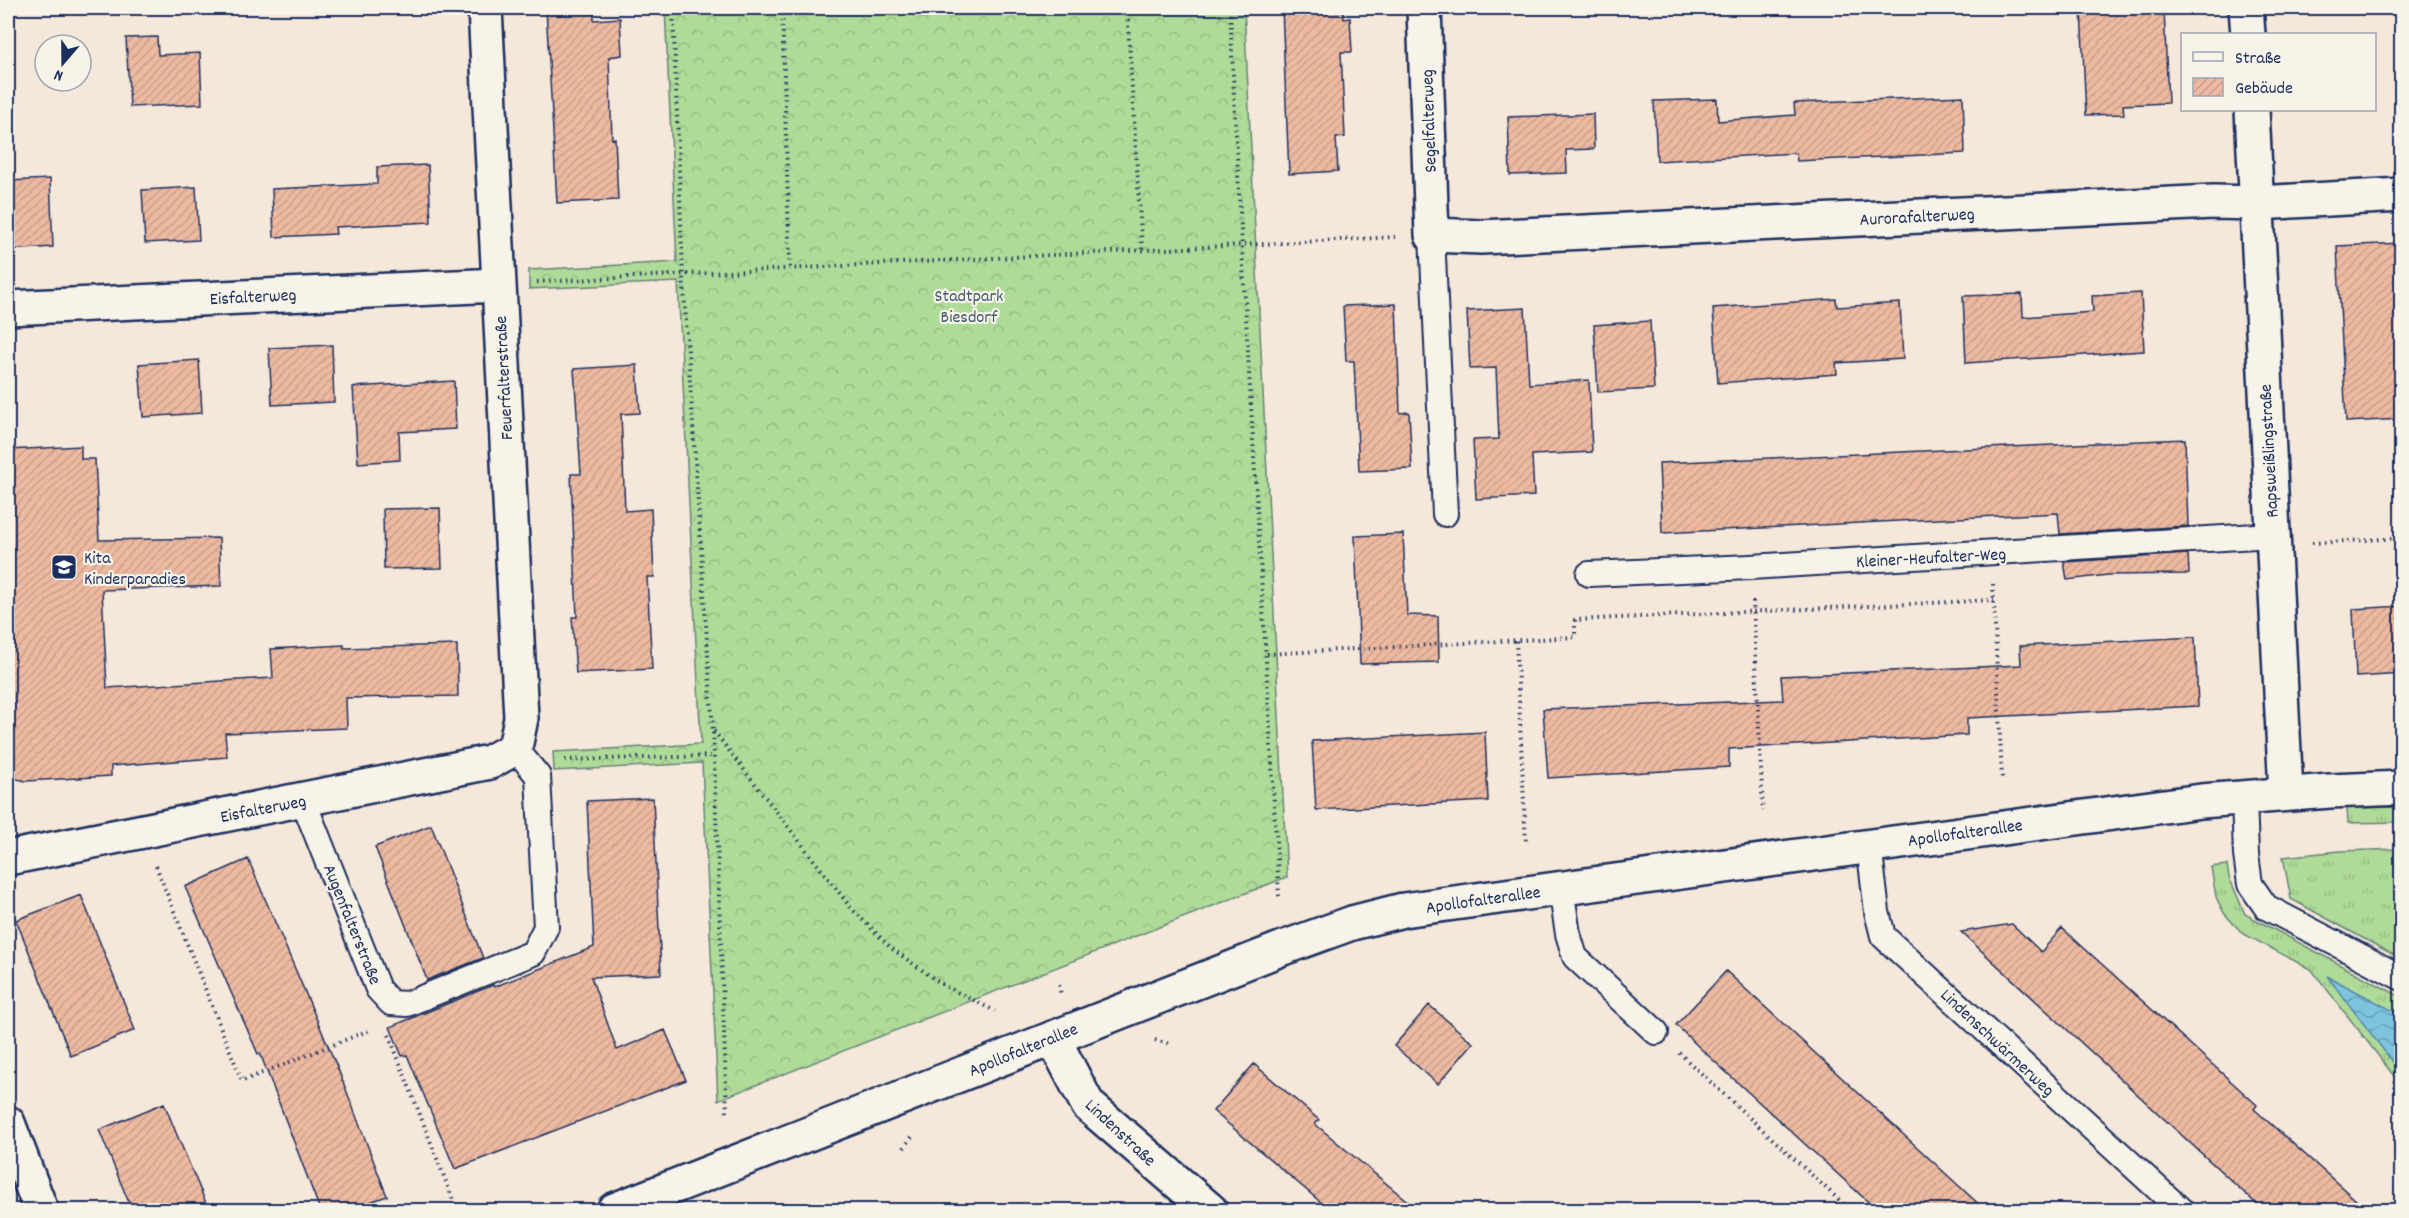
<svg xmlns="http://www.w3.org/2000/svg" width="2409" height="1218" font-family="Dekko,sans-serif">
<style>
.grass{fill:url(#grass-tufts);stroke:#65847a;stroke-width:1.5}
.forest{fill:url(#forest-crowns);stroke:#65847a;stroke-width:1.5}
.water{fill:url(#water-waves);stroke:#5688ab;stroke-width:1.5}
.building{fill:url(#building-hatch);stroke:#1b2f5e;stroke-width:1.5}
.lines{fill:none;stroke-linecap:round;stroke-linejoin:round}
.service-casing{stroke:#1b2f5e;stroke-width:28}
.minor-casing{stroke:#1b2f5e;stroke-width:38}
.tertiary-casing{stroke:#1b2f5e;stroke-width:38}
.path{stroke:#1b2f5e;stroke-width:4;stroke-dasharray:1.5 4.5;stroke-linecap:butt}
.service{stroke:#f7f3e8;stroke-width:24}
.minor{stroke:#f7f3e8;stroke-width:33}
.tertiary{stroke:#f7f3e8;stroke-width:33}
.labels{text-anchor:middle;stroke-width:4.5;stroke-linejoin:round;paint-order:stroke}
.street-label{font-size:18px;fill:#1b2f5e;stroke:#f7f3e8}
.park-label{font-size:18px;fill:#405a6c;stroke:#f7f3e8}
.poi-label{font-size:18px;fill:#1b2f5e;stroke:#f7f3e8;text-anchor:start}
</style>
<defs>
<pattern id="grass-tufts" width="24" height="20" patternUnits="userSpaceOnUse" patternTransform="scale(1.5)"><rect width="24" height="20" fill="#afda97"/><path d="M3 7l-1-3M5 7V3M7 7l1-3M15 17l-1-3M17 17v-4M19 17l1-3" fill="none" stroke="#96bb85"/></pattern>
<pattern id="forest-crowns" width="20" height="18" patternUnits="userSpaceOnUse" patternTransform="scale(1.5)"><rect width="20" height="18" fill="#afda97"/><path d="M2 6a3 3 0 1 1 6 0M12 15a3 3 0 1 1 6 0" fill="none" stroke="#96bb85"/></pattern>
<pattern id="water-waves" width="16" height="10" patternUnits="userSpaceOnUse" patternTransform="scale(1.5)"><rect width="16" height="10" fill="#7ec4df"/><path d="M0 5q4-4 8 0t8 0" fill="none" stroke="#66a0b8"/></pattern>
<pattern id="building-hatch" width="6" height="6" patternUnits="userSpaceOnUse" patternTransform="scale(1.5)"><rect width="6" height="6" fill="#edb9a0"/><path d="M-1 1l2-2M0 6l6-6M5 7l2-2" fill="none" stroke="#cb9f8c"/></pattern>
</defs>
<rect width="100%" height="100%" fill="#f5e7da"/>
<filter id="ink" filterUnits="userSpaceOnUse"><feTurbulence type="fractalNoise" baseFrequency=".0167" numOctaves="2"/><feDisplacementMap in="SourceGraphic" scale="12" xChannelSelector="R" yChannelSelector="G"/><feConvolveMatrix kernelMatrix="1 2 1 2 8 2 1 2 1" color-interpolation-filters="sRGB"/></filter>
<g filter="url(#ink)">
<!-- grass -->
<path class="grass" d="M 2401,807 L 2401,822 L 2348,823 L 2347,808 Z
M 2401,849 L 2401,959 L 2291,899 L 2283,857 L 2340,851 Z
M 2227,865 L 2229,877 L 2245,914 L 2401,997 L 2401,1085 L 2312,970 L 2242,933 L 2224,913 L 2216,897 L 2211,867 Z"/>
<!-- forest -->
<path class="forest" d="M 665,8 L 1244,8 L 1287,877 L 718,1100 L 702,763 L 554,771 L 553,752 L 701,744 L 678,282 L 529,289 L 529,270 L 677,262 Z"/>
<!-- water -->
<path class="water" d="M 2327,976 L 2401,1015 L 2401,1073 Z"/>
<!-- building -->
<path class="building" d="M 546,8 L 594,8 L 594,20 L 620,18 L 622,55 L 609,57 L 612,139 L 615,138 L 618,200 L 557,203 Z
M 1282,8 L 1343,8 L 1344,19 L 1350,18 L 1352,52 L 1341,52 L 1345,137 L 1336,138 L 1338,171 L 1289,174 Z
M 2081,8 L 2164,8 L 2168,103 L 2123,105 L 2124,114 L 2086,115 Z
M 157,37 L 158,55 L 200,53 L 202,104 L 130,107 L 126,38 Z
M 1963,96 L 1965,153 L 1797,161 L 1796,153 L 1657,161 L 1654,101 L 1717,99 L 1718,121 L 1795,115 L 1794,103 Z
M 1593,114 L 1594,149 L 1566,150 L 1567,173 L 1510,175 L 1508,117 Z
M 428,165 L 431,222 L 335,227 L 336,234 L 274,237 L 272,189 L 377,184 L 377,167 Z
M 50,179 L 53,247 L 8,250 L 8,181 Z
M 196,187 L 199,240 L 145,243 L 142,190 Z
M 2402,243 L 2402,419 L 2346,422 L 2337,246 Z
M 2141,293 L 2144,351 L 1966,363 L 1963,296 L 2022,294 L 2023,317 L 2093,312 L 2092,296 Z
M 1836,299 L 1837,307 L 1900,303 L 1903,359 L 1836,363 L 1837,374 L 1718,383 L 1713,308 Z
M 1396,304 L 1400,413 L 1409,412 L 1412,469 L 1359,471 L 1354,361 L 1346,361 L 1343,306 Z
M 1525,308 L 1529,384 L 1589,380 L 1592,452 L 1532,455 L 1534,496 L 1476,499 L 1473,440 L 1499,439 L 1496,368 L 1470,369 L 1467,311 Z
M 1650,321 L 1654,389 L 1598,392 L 1594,325 Z
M 332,345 L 334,402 L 272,405 L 269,348 Z
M 199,360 L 202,413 L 143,417 L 139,364 Z
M 637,365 L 640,413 L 621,414 L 625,511 L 651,509 L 654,577 L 647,577 L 652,669 L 576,673 L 572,617 L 577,617 L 571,474 L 581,474 L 574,369 Z
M 454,381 L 456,429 L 399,432 L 400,460 L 358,463 L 353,387 Z
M 2185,439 L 2188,526 L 2060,534 L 2058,513 L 1662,533 L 1659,463 Z
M 81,446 L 81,459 L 95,459 L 99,540 L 219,538 L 221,586 L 102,590 L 107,688 L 273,678 L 271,649 L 344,645 L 344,648 L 457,645 L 458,696 L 346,698 L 347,728 L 225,733 L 227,757 L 111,766 L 111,776 L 26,781 L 8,777 L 8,450 Z
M 440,508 L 442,568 L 384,569 L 383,509 Z
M 1403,534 L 1407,615 L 1438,616 L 1439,662 L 1360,664 L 1355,536 Z
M 2188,554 L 2189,574 L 2108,575 L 2067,580 L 2064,562 Z
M 2402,606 L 2402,674 L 2356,677 L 2353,609 Z
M 2195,637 L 2198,706 L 1967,718 L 1967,735 L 1729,749 L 1729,767 L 1548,778 L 1543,709 L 1783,700 L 1781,676 L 2021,665 L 2020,646 Z
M 1485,732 L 1488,801 L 1316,810 L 1312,741 Z
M 653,798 L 661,974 L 591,977 L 617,1050 L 665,1030 L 686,1080 L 455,1169 L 407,1055 L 402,1056 L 390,1027 L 493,985 L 494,987 L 594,947 L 587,801 Z
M 431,825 L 483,958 L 427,980 L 375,847 Z
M 248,859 L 338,1069 L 387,1196 L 347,1210 L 320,1210 L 260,1053 L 258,1054 L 185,887 Z
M 81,895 L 135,1030 L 71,1056 L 16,920 Z
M 2012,924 L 2041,952 L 2062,928 L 2257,1105 L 2254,1109 L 2367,1210 L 2263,1210 L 1961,932 Z
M 1726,971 L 1905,1136 L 1985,1210 L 1877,1210 L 1701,1049 L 1676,1025 Z
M 1429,1005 L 1473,1043 L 1438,1084 L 1394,1046 Z
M 1254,1064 L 1319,1120 L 1315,1124 L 1418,1210 L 1330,1210 L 1213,1111 Z
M 164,1103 L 177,1135 L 209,1210 L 132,1210 L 99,1130 Z"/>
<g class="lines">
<defs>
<path id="service" d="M 1432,235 L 1445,514
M 1589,574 L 1751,567 L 2272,535
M 2244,797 L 2246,855 L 2250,884 L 2266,907 L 2402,978
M 303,800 L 378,989 L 391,1003 L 407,1004 L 533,953 L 546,927 L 538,776 L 515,748
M 1869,845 L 1877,912 L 1883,936 L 2181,1210
M 1561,888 L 1568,934 L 1575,957 L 1656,1032"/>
<path id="minor" d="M 1424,8 L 1432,235 L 1481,237 L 2213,202 L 2257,203 L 2402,195
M 2246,8 L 2248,34
M 2252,110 L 2286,793
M 8,308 L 498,285
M 8,858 L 490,762 L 515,748 L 521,718 L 485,8
M 1053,1038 L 1088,1105 L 1210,1210
M 8,1123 L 41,1210"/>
<path id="tertiary" d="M 614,1210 L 1283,948 L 1352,923 L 1403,910 L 2201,801 L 2330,791 L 2402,788"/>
</defs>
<!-- service casing -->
<use href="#service" class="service-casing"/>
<!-- minor casing -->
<use href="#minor" class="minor-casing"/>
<!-- tertiary casing -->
<use href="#tertiary" class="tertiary-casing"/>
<!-- path -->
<path class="path" d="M 673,8 L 683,275 L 713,731 L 727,1114
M 782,8 L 790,270
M 1127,8 L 1142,250
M 1230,8 C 1243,304 1264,601 1279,897
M 537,282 L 1395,237
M 2312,543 L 2402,538
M 1993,584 L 2002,778
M 1753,601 L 1763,811
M 1516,641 L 1526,843
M 1267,654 L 1575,637 L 1575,620 L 1994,600
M 714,731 L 851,908 L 891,948 L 943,985 L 995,1011
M 565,760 L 714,756
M 156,866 L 242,1081 L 370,1030
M 1059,985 L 1061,996
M 389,1035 L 457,1210
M 1155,1040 L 1169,1044
M 1679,1053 L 1850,1210
M 904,1148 L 914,1134"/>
<!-- service -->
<use href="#service" class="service"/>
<!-- minor -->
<use href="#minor" class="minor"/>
<!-- tertiary -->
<use href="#tertiary" class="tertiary"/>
</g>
</g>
<!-- icons -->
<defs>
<symbol id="school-square" viewBox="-11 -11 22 22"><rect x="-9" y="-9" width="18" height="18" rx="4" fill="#1b2f5e" stroke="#f7f3e8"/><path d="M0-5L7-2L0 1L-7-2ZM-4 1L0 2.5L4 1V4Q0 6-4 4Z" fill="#fff"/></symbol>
</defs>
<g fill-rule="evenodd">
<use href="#school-square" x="49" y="552" width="30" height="30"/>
</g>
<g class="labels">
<!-- street labels -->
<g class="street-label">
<text transform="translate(1428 121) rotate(-92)" y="6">Segelfalterweg</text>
<text transform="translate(1917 216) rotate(-3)" y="6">Aurorafalterweg</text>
<text transform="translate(253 296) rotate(-3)" y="6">Eisfalterweg</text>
<text transform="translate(503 378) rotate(-93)" y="6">Feuerfalterstraße</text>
<text transform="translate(2268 451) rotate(-93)" y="6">Rapsweißlingstraße</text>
<text transform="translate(1931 557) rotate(-3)" y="6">Kleiner-Heufalter-Weg</text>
<text transform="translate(263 808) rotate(-11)" y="6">Eisfalterweg</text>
<text transform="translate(1965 832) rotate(-8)" y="6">Apollofalterallee</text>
<text transform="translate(1483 899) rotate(-8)" y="6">Apollofalterallee</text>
<text transform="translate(353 924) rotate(68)" y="6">Augenfalterstraße</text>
<text transform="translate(1998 1042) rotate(43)" y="6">Lindenschwärmerweg</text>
<text transform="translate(1023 1049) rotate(-22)" y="6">Apollofalterallee</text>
<text transform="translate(1121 1132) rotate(43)" y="6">Lindenstraße</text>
</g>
<!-- park labels -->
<g class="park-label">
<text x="969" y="301">Stadtpark<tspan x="969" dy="21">Biesdorf</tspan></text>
</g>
<!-- poi labels -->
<g class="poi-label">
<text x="84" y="563">Kita<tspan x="84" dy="21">Kinderparadies</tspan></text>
</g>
</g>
<!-- margin -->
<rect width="2409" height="1218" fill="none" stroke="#f7f3e8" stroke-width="30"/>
<rect x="15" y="15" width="2379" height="1188" fill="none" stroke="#1b2f5e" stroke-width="2" filter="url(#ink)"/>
<!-- legend -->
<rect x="2181" y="33" width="195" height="78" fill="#f7f3e8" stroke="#9fa5b1" stroke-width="1.5"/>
<rect x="2193" y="52" width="30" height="9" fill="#f7f3e8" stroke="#9fa5b1" stroke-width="1.5"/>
<text x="2235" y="63" font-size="18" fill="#1b2f5e">Straße</text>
<rect x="2193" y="78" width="30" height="18" fill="url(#building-hatch)" stroke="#9fa5b1" stroke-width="1.5"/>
<text x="2235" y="93" font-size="18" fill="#1b2f5e">Gebäude</text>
<!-- north arrow -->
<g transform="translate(63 63) rotate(200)"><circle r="28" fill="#f7f3e8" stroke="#9fa5b1" stroke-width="1.5"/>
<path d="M0-4.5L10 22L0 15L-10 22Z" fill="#1b2f5e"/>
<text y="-9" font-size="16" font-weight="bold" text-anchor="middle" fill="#1b2f5e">N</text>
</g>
</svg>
